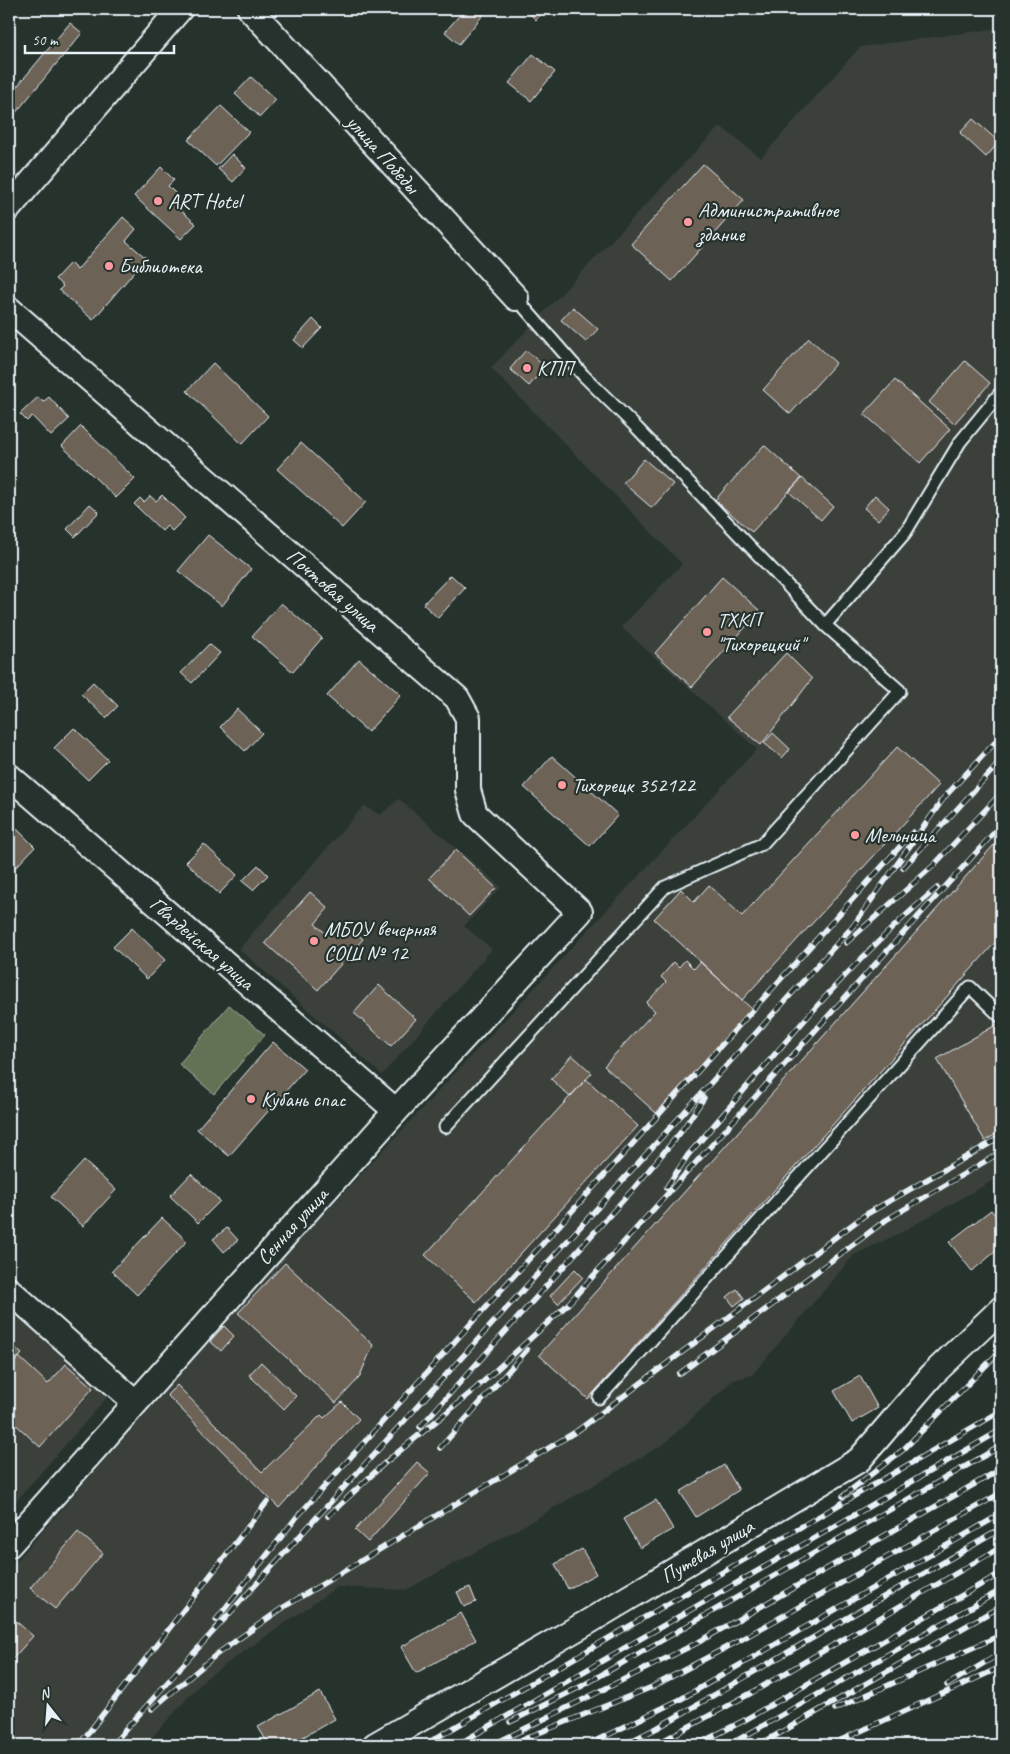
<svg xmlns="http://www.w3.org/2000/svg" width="1010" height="1754" font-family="Caveat,sans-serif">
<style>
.built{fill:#3b413a}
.green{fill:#637254;stroke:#a6b2a6}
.building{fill:#6d6257;stroke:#e8f1f8}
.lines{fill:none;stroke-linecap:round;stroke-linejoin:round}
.service-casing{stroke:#e8f1f8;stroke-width:15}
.minor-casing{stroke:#e8f1f8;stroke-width:28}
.service{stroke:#26332d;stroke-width:11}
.minor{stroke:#26332d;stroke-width:24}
.rail-casing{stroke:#e8f1f8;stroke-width:5.5}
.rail{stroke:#26332d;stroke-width:4;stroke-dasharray:11;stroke-linecap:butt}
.poi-dot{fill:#ff9aa2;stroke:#26332d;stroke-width:2}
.labels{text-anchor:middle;stroke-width:4.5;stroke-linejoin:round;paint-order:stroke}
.street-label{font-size:21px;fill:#e8f1f8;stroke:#26332d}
.poi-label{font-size:21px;fill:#e8f1f8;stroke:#26332d;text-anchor:start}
</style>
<rect width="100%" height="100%" fill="#26332d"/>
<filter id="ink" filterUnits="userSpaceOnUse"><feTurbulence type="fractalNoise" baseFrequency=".02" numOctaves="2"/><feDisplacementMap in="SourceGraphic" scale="10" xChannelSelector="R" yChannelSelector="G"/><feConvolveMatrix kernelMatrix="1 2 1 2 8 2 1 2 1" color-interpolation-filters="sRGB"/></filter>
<g filter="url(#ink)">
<!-- built -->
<path class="built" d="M 1001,28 L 1001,1176 L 898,1234 L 854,1255 L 752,1375 L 733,1380 L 664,1444 L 523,1526 L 406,1590 L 337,1587 L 206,1678 L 145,1745 L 9,1745 L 9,1570 L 181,1371 L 308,1231 L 757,749 L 621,627 L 682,564 L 491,368 L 720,126 L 761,158 L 860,47 Z
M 399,799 L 501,887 L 464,926 L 492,949 L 382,1075 L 239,949 L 364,806 L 380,815 Z
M 9,1302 L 110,1394 L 9,1509 Z"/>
<!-- green -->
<path class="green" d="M 229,1005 L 265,1035 L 214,1094 L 179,1064 Z"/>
<!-- building -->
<path class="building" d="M 465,9 L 488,9 L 459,44 L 445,32 Z
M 525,9 L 546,9 L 536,20 Z
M 70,23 L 82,33 L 9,121 L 9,96 Z
M 533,54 L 555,72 L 531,101 L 509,83 Z
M 251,77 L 276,100 L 260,117 L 235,94 Z
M 221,106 L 249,132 L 216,166 L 188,140 Z
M 973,119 L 999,142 L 986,157 L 960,133 Z
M 232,154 L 246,168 L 233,182 L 218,169 Z
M 703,164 L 744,200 L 672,281 L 631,244 Z
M 161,167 L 174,180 L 168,186 L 180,198 L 174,204 L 196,224 L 181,239 L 134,196 Z
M 123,217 L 136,229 L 126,241 L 146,258 L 93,320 L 59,290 L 63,286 L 55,279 L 70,263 L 77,270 Z
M 573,307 L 598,329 L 586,342 L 561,320 Z
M 313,319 L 322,328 L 303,348 L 294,340 Z
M 809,338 L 836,363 L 790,414 L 763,390 Z
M 526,350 L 545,367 L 529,386 L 510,369 Z
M 965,361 L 990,383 L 954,424 L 929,402 Z
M 213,363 L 268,416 L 242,444 L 187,391 Z
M 895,380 L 950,429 L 920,463 L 864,414 Z
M 38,397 L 43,402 L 49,397 L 69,419 L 51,436 L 32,416 L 27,421 L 20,414 Z
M 81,426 L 135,479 L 116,498 L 62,446 Z
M 301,443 L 366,502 L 342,528 L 277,469 Z
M 764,445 L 801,478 L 752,532 L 715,500 Z
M 644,459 L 673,484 L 652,508 L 623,483 Z
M 802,478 L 833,506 L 821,520 L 789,492 Z
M 162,495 L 185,518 L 172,531 L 167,526 L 162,531 L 134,504 L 140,498 L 144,502 L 150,496 L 156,501 Z
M 875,495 L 889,508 L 878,520 L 864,508 Z
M 90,504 L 99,512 L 75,537 L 67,529 Z
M 208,535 L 251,569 L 222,606 L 178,571 Z
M 451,575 L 465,588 L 438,618 L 423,604 Z
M 722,577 L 760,611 L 692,687 L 655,653 Z
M 281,603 L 322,638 L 293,672 L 252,636 Z
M 209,644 L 220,653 L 192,683 L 181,673 Z
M 786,653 L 812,679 L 761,745 L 727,717 Z
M 359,659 L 401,695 L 368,732 L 327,696 Z
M 93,682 L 118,706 L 106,718 L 81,694 Z
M 237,709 L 262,733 L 245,751 L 220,727 Z
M 74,728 L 108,760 L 88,780 L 54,748 Z
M 773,733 L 790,749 L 782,758 L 764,743 Z
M 897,747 L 939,785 L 742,1000 L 654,919 L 681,889 L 694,902 L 709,885 L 742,916 Z
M 552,756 L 618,815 L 590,846 L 524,787 Z
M 9,821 L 35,847 L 16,867 L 9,860 Z
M 1001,837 L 1001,936 L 588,1399 L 539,1355 Z
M 204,844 L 237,875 L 219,894 L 186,862 Z
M 456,850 L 496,888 L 469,916 L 429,878 Z
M 258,865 L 268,875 L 253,890 L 242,881 Z
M 310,892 L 328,908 L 315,924 L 330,937 L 343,922 L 363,939 L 318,990 L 265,943 Z
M 132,928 L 165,960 L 147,979 L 113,947 Z
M 685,960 L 694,969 L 700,962 L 752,1009 L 656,1113 L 604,1066 L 655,1011 L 646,1003 L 666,982 L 661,977 L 674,962 L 679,967 Z
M 379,985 L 416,1019 L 391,1046 L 354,1013 Z
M 1001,1022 L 1001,1131 L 985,1141 L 937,1059 Z
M 273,1042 L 305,1069 L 229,1156 L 197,1129 Z
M 572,1055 L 592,1073 L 570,1097 L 551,1079 Z
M 586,1079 L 638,1126 L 476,1302 L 425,1255 Z
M 84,1161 L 116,1190 L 83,1226 L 51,1197 Z
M 191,1174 L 220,1201 L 198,1223 L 170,1196 Z
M 991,1210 L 1001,1223 L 1001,1247 L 972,1271 L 949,1242 Z
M 162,1218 L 187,1241 L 137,1295 L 112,1271 Z
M 227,1228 L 238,1240 L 224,1252 L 213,1239 Z
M 285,1263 L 373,1345 L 359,1378 L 336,1403 L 238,1313 Z
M 575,1269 L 583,1277 L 558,1304 L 550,1296 Z
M 737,1289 L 744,1298 L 734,1306 L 727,1297 Z
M 224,1326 L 234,1336 L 221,1351 L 210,1341 Z
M 9,1342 L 22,1354 L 9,1368 Z
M 19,1357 L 48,1384 L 66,1364 L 93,1388 L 40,1447 L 9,1418 L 9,1368 Z
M 261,1362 L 296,1396 L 284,1409 L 249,1375 Z
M 860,1376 L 878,1408 L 852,1423 L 834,1391 Z
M 177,1385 L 262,1472 L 321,1415 L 324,1418 L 342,1402 L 359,1419 L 279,1508 L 167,1395 Z
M 417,1462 L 430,1473 L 368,1542 L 355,1530 Z
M 724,1465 L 739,1490 L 696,1517 L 680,1492 Z
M 656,1500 L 673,1529 L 640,1548 L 623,1519 Z
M 78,1532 L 103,1553 L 55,1609 L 30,1588 Z
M 582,1549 L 596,1574 L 568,1589 L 555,1564 Z
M 470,1587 L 476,1602 L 464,1607 L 457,1592 Z
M 461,1613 L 476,1640 L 416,1673 L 401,1647 Z
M 9,1615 L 33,1636 L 9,1663 Z
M 320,1692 L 335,1719 L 289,1745 L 269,1745 L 258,1727 Z"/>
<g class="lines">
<defs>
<path id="service" d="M 825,625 L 905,533 L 960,442 L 1001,392
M 445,1127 L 665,887 L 762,844 L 900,691 L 825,625 L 637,428 L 583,375 L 516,298
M 599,1398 L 970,987 L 1001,1017"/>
<path id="minor" d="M 250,9 L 516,298
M 9,208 L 180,9
M 9,309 L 457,698 L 468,718 L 468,790 L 475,814 L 580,912 L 396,1111 L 9,1545
M 9,776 L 396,1111
M 9,1290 L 135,1402
M 375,1745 L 588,1622 L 859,1460 L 933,1374 L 1001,1309"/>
</defs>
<!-- service casing -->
<use href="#service" class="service-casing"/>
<!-- minor casing -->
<use href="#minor" class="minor-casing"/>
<!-- service -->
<use href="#service" class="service"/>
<!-- minor -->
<use href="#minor" class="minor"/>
<defs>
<path id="rail" d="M 940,802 L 1001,736
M 903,868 L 1001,761
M 846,943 L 933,866 L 1001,793
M 666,1188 L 688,1155 C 768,1064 844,966 937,888
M 679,1374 L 886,1220 L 1001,1152
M 420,1427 L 634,1188 L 680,1133 L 704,1098
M 440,1448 L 527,1350
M 386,1462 L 473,1391 L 567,1305 L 1001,825
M 843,1496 L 904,1449 L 1001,1350
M 328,1516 L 390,1458
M 216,1620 L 296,1518 L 913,832
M 947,1685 L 1001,1653
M 152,1709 L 217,1654 L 284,1607 L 577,1431 L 865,1215 L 1001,1137
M 835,1709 L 1001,1635
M 510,1722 L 582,1686 L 1001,1446
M 79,1745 L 267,1502
M 112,1745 L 181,1667 L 853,926 L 944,798
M 424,1745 L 1001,1411
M 457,1745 L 1001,1430
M 492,1745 L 697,1643 L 1001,1469
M 509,1745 L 652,1687 L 742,1639 L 1001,1493
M 587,1745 L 681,1699 L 1001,1514
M 623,1745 L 657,1728 L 1001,1529
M 655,1745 L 753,1692 L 1001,1547
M 696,1745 L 743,1721 L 1001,1573
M 729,1745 L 1001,1590
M 759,1745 L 1001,1606
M 830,1745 L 1001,1667"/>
</defs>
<!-- rail casing -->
<use href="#rail" class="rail-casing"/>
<!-- rail -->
<use href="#rail" class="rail"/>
</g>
</g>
<!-- markers -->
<g class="poi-dot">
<circle cx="158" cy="201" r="5"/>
<circle cx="688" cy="222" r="5"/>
<circle cx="109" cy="266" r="5"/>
<circle cx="527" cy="368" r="5"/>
<circle cx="707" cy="632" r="5"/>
<circle cx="562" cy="785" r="5"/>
<circle cx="855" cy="835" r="5"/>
<circle cx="314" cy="941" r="5"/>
<circle cx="251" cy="1099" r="5"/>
</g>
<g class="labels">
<!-- street labels -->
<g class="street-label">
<text transform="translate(383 154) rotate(48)" y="7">улица Победы</text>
<text transform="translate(333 590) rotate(41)" y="7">Почтовая улица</text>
<text transform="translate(202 943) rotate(41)" y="7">Гвардейская улица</text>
<text transform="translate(292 1226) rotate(-48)" y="7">Сенная улица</text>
<text transform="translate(707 1551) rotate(-31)" y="7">Путевая улица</text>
</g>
<!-- poi labels -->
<g class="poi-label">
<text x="168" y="208">ART Hotel</text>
<text x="698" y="217">Административное<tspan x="698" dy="24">здание</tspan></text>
<text x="119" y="273">Библиотека</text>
<text x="537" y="375">КПП</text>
<text x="717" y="627">ТХКП<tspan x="717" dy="24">"Тихорецкий"</tspan></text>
<text x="572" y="792">Тихорецк 352122</text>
<text x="865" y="842">Мельница</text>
<text x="324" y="936">МБОУ вечерняя<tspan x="324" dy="24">СОШ № 12</tspan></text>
<text x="261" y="1106">Кубань спас</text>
</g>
</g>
<!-- margin -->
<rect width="1010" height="1754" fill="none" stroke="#26332d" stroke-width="30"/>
<rect x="15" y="15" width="980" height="1724" fill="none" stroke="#e8f1f8" stroke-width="2" filter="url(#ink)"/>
<!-- north arrow -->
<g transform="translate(48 1706) rotate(343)" stroke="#26332d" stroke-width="4" paint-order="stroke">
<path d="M0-4L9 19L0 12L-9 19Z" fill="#e8f1f8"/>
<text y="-8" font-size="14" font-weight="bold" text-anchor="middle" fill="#e8f1f8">N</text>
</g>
<!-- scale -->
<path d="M25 45v8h149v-8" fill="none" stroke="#e8f1f8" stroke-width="2.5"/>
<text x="32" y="45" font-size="15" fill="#e8f1f8" stroke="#26332d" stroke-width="4" paint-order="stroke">50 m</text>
</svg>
